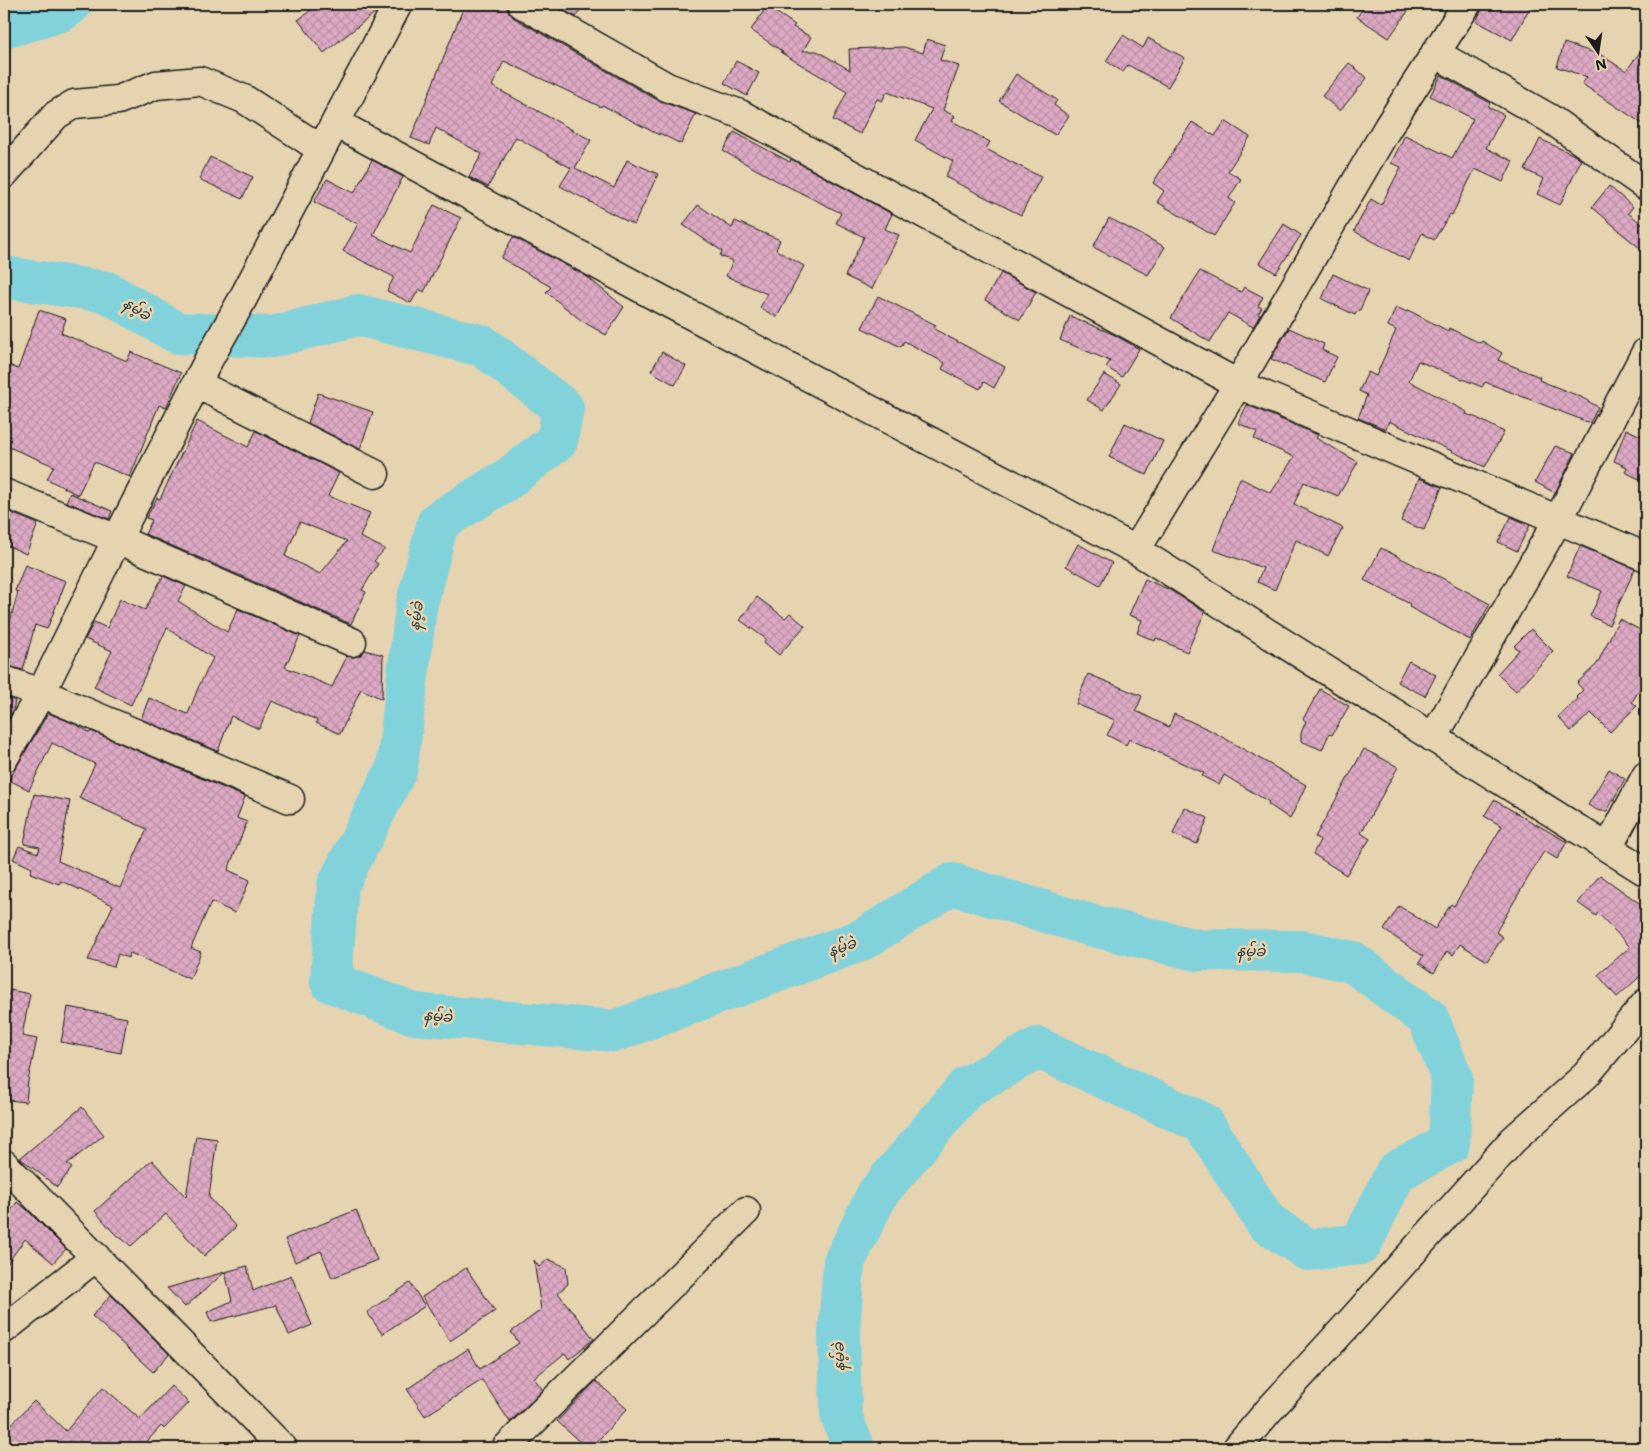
<svg xmlns="http://www.w3.org/2000/svg" width="1650" height="1452" font-family="'Shantell Sans','Noto Sans Myanmar',sans-serif">
<style>
.lines{fill:none;stroke-linecap:round;stroke-linejoin:round}
.river{stroke:#82d2dc;stroke-width:42}
.building{fill:url(#building-cross-hatch);stroke:#1c1c1c;fill-rule:evenodd}
.minor-casing{stroke:#1c1c1c;stroke-width:31}
.minor{stroke:#e6d4b1;stroke-width:28}
.labels{text-anchor:middle;stroke-width:5;stroke-linejoin:round;paint-order:stroke}
.water-label{font-size:15px;font-style:italic;fill:#304042;stroke:#e6d4b1}
</style>
<defs>
<pattern id="building-cross-hatch" width="8" height="8" patternUnits="userSpaceOnUse" patternTransform="scale(1.25)"><rect width="8" height="8" fill="#dda9c4"/><path d="M0 0l8 8M0 8l8-8" fill="none" stroke="#bd91a8"/></pattern>
</defs>
<rect width="100%" height="100%" fill="#e6d4b1"/>
<filter id="ink" filterUnits="userSpaceOnUse"><feTurbulence type="fractalNoise" baseFrequency=".02" numOctaves="2"/><feDisplacementMap in="SourceGraphic" scale="10" xChannelSelector="R" yChannelSelector="G"/><feConvolveMatrix kernelMatrix="1 2 1 2 8 2 1 2 1" color-interpolation-filters="sRGB"/></filter>
<g filter="url(#ink)">
<g class="lines">
<!-- river -->
<path class="river" d="M 4,28 L 61,11 L 71,4
M 4,277 L 107,292 L 177,333 L 272,337 L 358,315 L 483,346 L 563,408 L 557,441 L 508,479 L 438,522 L 416,607 L 397,768 L 338,885 L 331,982 L 414,1014 L 615,1031 L 862,940 L 952,884 L 1090,925 L 1197,950 L 1303,951 L 1353,962 L 1428,1018 L 1452,1078 L 1449,1144 L 1396,1172 L 1361,1244 L 1308,1250 L 1266,1222 L 1203,1123 L 1038,1048 L 967,1087 L 878,1193 L 844,1262 L 839,1332 L 841,1415 L 854,1448"/>
</g>
<!-- building -->
<path class="building" d="M 319,4 L 380,4 L 376,12 L 324,53 L 298,20 Z
M 465,4 L 506,4 L 508,11 L 514,18 L 659,101 L 696,114 L 681,144 L 659,133 L 659,135 L 602,105 L 601,107 L 504,61 L 492,86 L 591,140 L 575,168 L 614,188 L 627,160 L 658,174 L 634,225 L 560,186 L 571,168 L 516,137 L 488,187 L 469,177 L 482,154 L 436,128 L 429,145 L 411,138 Z
M 553,4 L 584,4 L 576,17 Z
M 1366,4 L 1413,4 L 1389,38 L 1357,17 Z
M 1485,4 L 1532,4 L 1512,40 L 1476,21 Z
M 767,6 L 795,25 L 793,27 L 811,37 L 803,51 L 817,51 L 850,70 L 849,49 L 904,47 L 923,53 L 927,39 L 945,45 L 940,60 L 959,66 L 943,110 L 955,116 L 952,121 L 990,142 L 986,149 L 1041,177 L 1021,215 L 945,177 L 953,161 L 915,140 L 932,109 L 887,92 L 882,101 L 877,99 L 860,134 L 833,120 L 847,92 L 780,52 L 783,52 L 751,30 Z
M 1123,35 L 1143,48 L 1148,38 L 1185,58 L 1168,87 L 1128,65 L 1123,72 L 1106,61 Z
M 1564,43 L 1601,55 L 1626,71 L 1646,44 L 1646,126 L 1582,84 L 1587,77 L 1557,67 Z
M 736,61 L 759,73 L 747,96 L 724,83 Z
M 1349,63 L 1367,78 L 1340,111 L 1322,96 Z
M 1016,74 L 1057,100 L 1054,105 L 1069,116 L 1055,135 L 999,101 Z
M 1441,75 L 1490,103 L 1488,107 L 1504,115 L 1486,148 L 1513,161 L 1503,182 L 1475,169 L 1452,215 L 1450,214 L 1434,240 L 1422,233 L 1409,261 L 1354,231 L 1371,199 L 1381,205 L 1401,167 L 1391,163 L 1405,135 L 1452,158 L 1473,119 L 1430,96 Z
M 1225,121 L 1250,137 L 1228,171 L 1241,179 L 1229,198 L 1235,203 L 1214,236 L 1157,202 L 1164,191 L 1153,183 L 1192,122 L 1215,136 Z
M 734,132 L 790,162 L 791,159 L 892,214 L 885,229 L 899,235 L 872,289 L 845,276 L 864,237 L 836,223 L 841,213 L 779,182 L 723,151 Z
M 1540,139 L 1574,155 L 1581,160 L 1560,205 L 1537,194 L 1544,179 L 1525,170 Z
M 210,157 L 253,177 L 242,199 L 199,179 Z
M 372,160 L 403,177 L 373,235 L 410,253 L 434,205 L 461,218 L 424,292 L 419,289 L 411,303 L 387,291 L 394,277 L 343,251 L 358,224 L 314,202 L 327,179 L 354,193 Z
M 1609,186 L 1633,207 L 1628,213 L 1646,227 L 1646,253 L 1620,232 L 1620,231 L 1592,207 Z
M 698,205 L 732,228 L 735,221 L 780,240 L 776,250 L 804,266 L 777,317 L 760,308 L 767,294 L 726,276 L 733,261 L 720,256 L 722,251 L 683,225 Z
M 1109,218 L 1165,247 L 1148,275 L 1093,247 Z
M 1284,224 L 1301,235 L 1276,273 L 1259,263 Z
M 513,237 L 586,276 L 624,307 L 606,335 L 582,321 L 546,292 L 551,287 L 501,258 Z
M 1200,271 L 1241,292 L 1244,287 L 1263,297 L 1258,306 L 1262,308 L 1258,314 L 1260,315 L 1253,327 L 1228,313 L 1210,342 L 1171,318 Z
M 1001,273 L 1036,292 L 1020,320 L 985,300 Z
M 1333,274 L 1367,290 L 1368,292 L 1359,312 L 1357,311 L 1355,315 L 1322,299 Z
M 878,296 L 936,325 L 934,329 L 1005,367 L 994,388 L 984,382 L 980,389 L 942,369 L 945,363 L 904,341 L 901,347 L 862,328 Z
M 1396,307 L 1407,312 L 1408,310 L 1448,331 L 1449,328 L 1480,343 L 1482,341 L 1502,353 L 1498,360 L 1540,377 L 1539,380 L 1581,397 L 1598,407 L 1590,423 L 1485,382 L 1482,387 L 1418,361 L 1409,381 L 1467,412 L 1466,414 L 1477,418 L 1504,432 L 1485,467 L 1389,421 L 1386,429 L 1358,418 L 1367,395 L 1359,391 L 1368,372 L 1376,376 L 1396,330 L 1388,326 Z
M 39,310 L 66,319 L 61,333 L 127,361 L 131,352 L 181,373 L 166,408 L 159,405 L 130,477 L 94,462 L 78,495 L 47,479 L 54,466 L 4,445 L 4,363 L 18,369 Z
M 1070,316 L 1115,335 L 1139,349 L 1122,377 L 1106,367 L 1110,361 L 1060,340 Z
M 1289,328 L 1324,344 L 1322,350 L 1337,357 L 1325,382 L 1271,359 Z
M 662,352 L 686,366 L 675,385 L 651,371 Z
M 1104,374 L 1121,384 L 1104,410 L 1087,400 Z
M 318,393 L 373,412 L 360,449 L 308,423 Z
M 1247,405 L 1318,435 L 1316,438 L 1358,462 L 1338,496 L 1304,482 L 1294,504 L 1343,528 L 1328,556 L 1296,540 L 1275,590 L 1257,582 L 1263,568 L 1213,550 L 1240,478 L 1271,493 L 1294,457 L 1254,439 L 1257,432 L 1238,423 Z
M 197,421 L 248,447 L 256,431 L 339,473 L 328,496 L 370,513 L 360,537 L 385,549 L 374,561 L 378,564 L 362,590 L 366,592 L 351,624 L 145,534 L 152,520 L 146,518 L 157,498 L 160,499 ZM 300,522 L 347,541 L 320,574 L 285,556 Z
M 1125,423 L 1163,441 L 1147,475 L 1109,457 Z
M 1646,425 L 1646,476 L 1644,474 L 1641,480 L 1625,472 L 1627,467 L 1614,461 L 1626,429 L 1641,436 Z
M 1555,446 L 1575,453 L 1555,493 L 1535,482 Z
M 1419,478 L 1442,487 L 1424,530 L 1401,521 Z
M 70,493 L 112,511 L 109,519 L 66,502 Z
M 4,510 L 38,524 L 26,554 L 4,544 Z
M 1511,517 L 1530,525 L 1517,551 L 1498,542 Z
M 1078,544 L 1112,563 L 1100,585 L 1066,566 Z
M 1580,546 L 1635,569 L 1609,625 L 1590,616 L 1602,591 L 1567,576 Z
M 1381,548 L 1428,572 L 1429,571 L 1490,604 L 1470,640 L 1409,607 L 1410,604 L 1364,580 Z
M 25,565 L 66,581 L 47,629 L 35,625 L 23,670 L 4,665 L 4,642 L 18,592 L 15,591 Z
M 163,576 L 186,586 L 178,601 L 227,632 L 238,609 L 300,636 L 285,667 L 332,687 L 347,656 L 354,657 L 361,655 L 365,650 L 383,655 L 382,699 L 361,689 L 340,734 L 316,723 L 317,720 L 272,701 L 259,729 L 231,716 L 218,751 L 141,719 L 149,698 L 188,714 L 198,688 L 213,658 L 167,628 L 131,705 L 94,687 L 112,651 L 85,639 L 94,622 L 107,628 L 120,599 L 145,610 Z
M 1145,579 L 1170,590 L 1205,612 L 1187,652 L 1156,638 L 1155,641 L 1137,633 L 1142,620 L 1129,615 Z
M 757,597 L 785,618 L 790,613 L 805,626 L 779,655 L 764,642 L 766,639 L 740,620 Z
M 1619,619 L 1646,633 L 1646,679 L 1632,702 L 1637,706 L 1610,732 L 1591,713 L 1571,731 L 1558,717 L 1578,699 L 1576,697 L 1583,690 L 1577,683 L 1597,664 Z
M 1531,629 L 1553,651 L 1516,691 L 1497,674 L 1519,650 L 1514,646 Z
M 1409,661 L 1436,675 L 1425,696 L 1397,682 Z
M 1088,674 L 1142,696 L 1136,711 L 1169,727 L 1174,714 L 1210,730 L 1306,785 L 1290,819 L 1268,804 L 1269,802 L 1224,775 L 1219,785 L 1202,776 L 1204,773 L 1129,739 L 1126,745 L 1107,735 L 1115,720 L 1076,704 Z
M 1320,689 L 1349,706 L 1332,735 L 1329,734 L 1322,750 L 1301,741 L 1301,733 L 1306,721 L 1303,719 Z
M 4,696 L 15,701 L 13,711 L 7,720 L 4,720 Z
M 48,713 L 77,725 L 90,733 L 91,731 L 245,797 L 237,818 L 247,822 L 228,870 L 250,880 L 235,913 L 211,902 L 191,948 L 201,952 L 190,979 L 130,953 L 128,958 L 118,954 L 114,967 L 88,960 L 113,905 L 61,881 L 59,884 L 30,873 L 32,868 L 13,859 L 19,846 L 38,853 L 40,847 L 24,844 L 34,794 L 70,801 L 58,861 L 120,888 L 147,829 L 79,798 L 95,764 L 52,743 L 29,790 L 9,780 Z
M 1364,749 L 1398,767 L 1361,833 L 1370,839 L 1346,875 L 1313,854 L 1320,840 L 1315,837 Z
M 1609,769 L 1625,779 L 1607,811 L 1599,811 L 1588,805 Z
M 1494,800 L 1567,842 L 1557,859 L 1544,851 L 1496,932 L 1503,937 L 1487,961 L 1460,944 L 1453,955 L 1447,951 L 1434,973 L 1419,963 L 1423,956 L 1384,930 L 1399,906 L 1435,929 L 1451,904 L 1454,906 L 1502,826 L 1484,816 Z
M 1184,807 L 1208,818 L 1197,844 L 1173,834 Z
M 1600,875 L 1646,908 L 1646,971 L 1617,997 L 1598,975 L 1630,947 L 1598,913 L 1596,916 L 1578,903 Z
M 10,990 L 30,994 L 22,1036 L 37,1039 L 28,1081 L 26,1102 L 8,1100 L 9,1083 L 4,1083 L 4,994 L 9,995 Z
M 68,1007 L 127,1018 L 121,1053 L 61,1042 Z
M 82,1107 L 104,1135 L 67,1164 L 72,1168 L 57,1187 L 20,1158 Z
M 196,1136 L 217,1139 L 209,1197 L 236,1227 L 204,1256 L 166,1214 L 131,1246 L 113,1232 L 95,1211 L 152,1160 L 186,1197 Z
M 17,1202 L 25,1208 L 66,1249 L 53,1263 L 25,1239 L 4,1268 L 4,1221 Z
M 356,1210 L 377,1260 L 332,1278 L 321,1251 L 295,1262 L 285,1239 Z
M 548,1259 L 566,1267 L 568,1284 L 558,1293 L 594,1339 L 569,1359 L 565,1353 L 534,1378 L 543,1390 L 510,1422 L 482,1380 L 425,1416 L 407,1389 L 468,1349 L 480,1369 L 519,1343 L 511,1332 L 541,1310 L 534,1260 L 539,1267 Z
M 247,1266 L 253,1291 L 291,1275 L 312,1325 L 289,1335 L 276,1305 L 211,1322 L 207,1312 L 232,1301 L 225,1272 Z
M 466,1268 L 495,1311 L 450,1341 L 422,1297 Z
M 225,1272 L 185,1307 L 167,1288 Z
M 410,1283 L 425,1306 L 382,1334 L 367,1312 Z
M 111,1295 L 169,1354 L 153,1372 L 92,1316 Z
M 596,1381 L 627,1409 L 591,1448 L 586,1448 L 557,1421 Z
M 171,1386 L 189,1403 L 164,1429 L 161,1426 L 141,1448 L 4,1448 L 4,1432 L 34,1401 L 66,1431 L 103,1387 L 140,1419 Z"/>
<g class="lines">
<defs>
<path id="minor" d="M 522,4 L 667,87 L 740,114 L 1238,384 L 1646,557
M 1435,53 L 1549,118 L 1646,186
M 336,123 L 657,297 L 1136,550 L 1646,872
M 4,174 L 56,115 L 74,104 L 118,100 L 156,85 L 200,81 L 244,99 L 321,149
M 197,384 L 375,474
M 4,493 L 117,539 L 352,642
M 1136,550 L 1238,384 L 1388,127 L 1467,4
M 4,680 L 41,693 L 290,799
M 1433,738 L 1558,520 L 1646,352
M 4,758 L 41,693 L 117,539 L 209,359 L 241,302 L 398,4
M 1608,848 L 1646,776
M 4,1164 L 283,1448
M 4,1329 L 96,1257
M 506,1448 L 746,1211
M 1237,1448 L 1270,1409 L 1353,1319 L 1513,1140 L 1586,1075 L 1646,1003"/>
</defs>
<!-- minor casing -->
<use href="#minor" class="minor-casing"/>
<!-- minor -->
<use href="#minor" class="minor"/>
</g>
</g>
<g class="labels">
<!-- water labels -->
<g class="water-label">
<text transform="translate(137 309) rotate(31)" y="5">နမ့်ခဲ</text>
<text transform="translate(416 616) rotate(-81)" y="5">နမ့်ခဲ</text>
<text transform="translate(842 947) rotate(-21)" y="5">နမ့်ခဲ</text>
<text transform="translate(1251 951) rotate(1)" y="5">နမ့်ခဲ</text>
<text transform="translate(438 1016) rotate(5)" y="5">နမ့်ခဲ</text>
<text transform="translate(839 1357) rotate(-92)" y="5">နမ့်ခဲ</text>
</g>
</g>
<!-- margin -->
<rect width="1650" height="1452" fill="none" stroke="#e6d4b1" stroke-width="20"/>
<rect x="10" y="10" width="1630" height="1432" fill="none" stroke="#1c1c1c" stroke-width="2" filter="url(#ink)"/>
<!-- north arrow -->
<g transform="translate(1598 52) rotate(167)" stroke="#e6d4b1" stroke-width="4" paint-order="stroke">
<path d="M0-4L9 19L0 12L-9 19Z" fill="#1c1c1c"/>
<text y="-8" font-size="14" font-weight="bold" text-anchor="middle" fill="#1c1c1c">N</text>
</g>
</svg>
